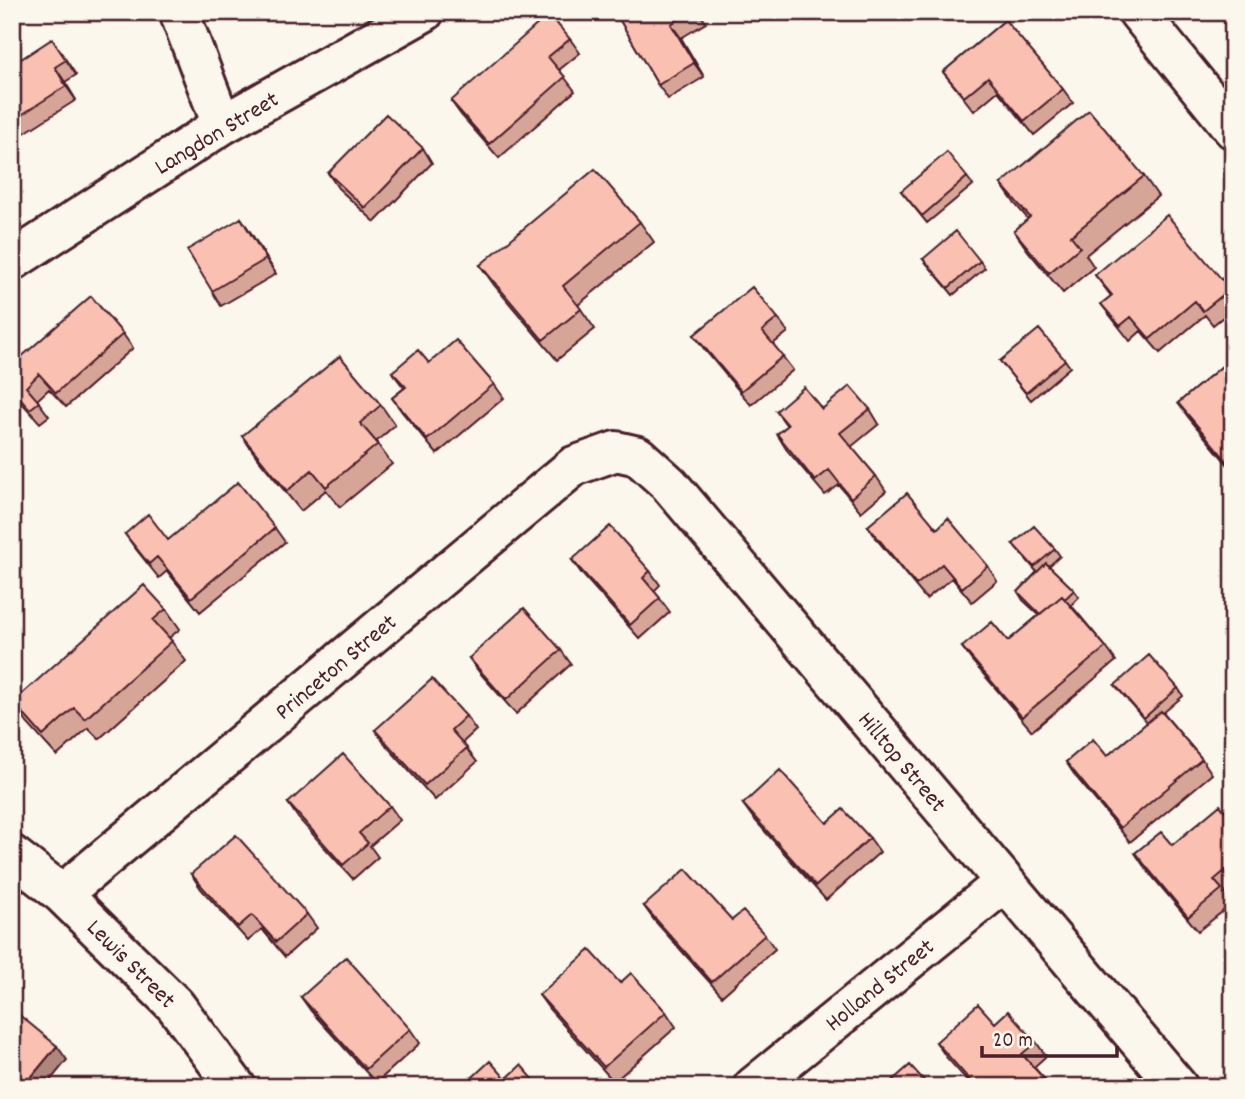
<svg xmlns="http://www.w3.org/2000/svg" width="1245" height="1099" font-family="Dekko,sans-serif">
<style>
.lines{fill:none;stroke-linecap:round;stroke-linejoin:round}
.minor-casing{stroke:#4a1f2b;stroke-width:44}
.minor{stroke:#fbf7ec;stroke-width:38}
.wall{fill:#d7a598;stroke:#4a1f2b;stroke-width:2}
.shaded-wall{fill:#af867c;stroke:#4a1f2b;stroke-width:2}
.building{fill:#fac0b1;stroke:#4a1f2b;stroke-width:2}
.labels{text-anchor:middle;stroke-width:6;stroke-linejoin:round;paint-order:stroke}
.street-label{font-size:24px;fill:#4a1f2b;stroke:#fbf7ec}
</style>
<rect width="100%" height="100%" fill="#fbf7ec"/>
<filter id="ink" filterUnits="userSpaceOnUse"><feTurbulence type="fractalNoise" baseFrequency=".0143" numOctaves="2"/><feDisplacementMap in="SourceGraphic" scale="14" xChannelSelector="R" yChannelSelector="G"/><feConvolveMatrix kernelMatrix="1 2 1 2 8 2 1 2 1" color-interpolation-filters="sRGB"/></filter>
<g filter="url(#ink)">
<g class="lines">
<defs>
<path id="minor" d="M 179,12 L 222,125
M 1138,12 L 1233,129
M 12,261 L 222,125 L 424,12
M 12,855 L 62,894 L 175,1005 L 236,1087
M 62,894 L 574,466 L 616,451 L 638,456 L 669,484 L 1178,1087
M 753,1087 L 1005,882"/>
</defs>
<!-- minor casing -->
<use href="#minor" class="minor-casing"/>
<!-- minor -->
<use href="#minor" class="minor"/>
</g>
<!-- wall -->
<path class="wall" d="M 615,12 L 699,12 L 706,23 L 681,38 L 704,77 L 668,99 L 658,85 Z
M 1005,20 L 1063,89 L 1073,103 L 1034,135 L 998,91 L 974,111 L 943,72 Z
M 570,39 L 580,53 L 559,70 L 575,91 L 499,158 L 461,115 L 451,101 Z
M 62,54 L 76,75 L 65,82 L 76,100 L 15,139 L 12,135 L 12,65 Z
M 423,148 L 432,163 L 375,222 L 338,188 L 328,173 Z
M 1144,176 L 1158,196 L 1086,255 L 1094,267 L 1063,293 L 1028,251 L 1014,231 L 1028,219 L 1015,204 L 1001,184 Z
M 967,177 L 973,185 L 927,223 L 901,191 Z
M 241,218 L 251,233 L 276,274 L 221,306 L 212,291 Z
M 640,222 L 654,242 L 578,305 L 595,329 L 557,360 L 494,285 L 480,265 Z
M 923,259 L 980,261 L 985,268 L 953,295 Z
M 1095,275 L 1230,289 L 1233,293 L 1233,309 L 1213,325 L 1205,315 L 1160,353 L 1141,331 L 1130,341 L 1101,304 L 1111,296 Z
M 778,318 L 788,332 L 773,344 L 793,370 L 751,405 L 704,349 L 694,335 Z
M 123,334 L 133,348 L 66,407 L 49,389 L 37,400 L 49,416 L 40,423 L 12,392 L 12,365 Z
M 1233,357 L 1233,471 L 1188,417 L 1178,403 Z
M 1065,360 L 1070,367 L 1031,400 L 1000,361 Z
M 429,363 L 494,384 L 504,398 L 437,454 L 402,412 L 392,398 L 404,388 L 392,372 Z
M 381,405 L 395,425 L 376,442 L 392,464 L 340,507 L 326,490 L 301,511 L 256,456 L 242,436 Z
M 822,409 L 870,409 L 879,424 L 851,447 L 876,476 L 886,491 L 861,512 L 839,485 L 825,495 L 786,449 L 777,434 L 787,426 L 776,411 Z
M 868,526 L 937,529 L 988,566 L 997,581 L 972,602 L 952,578 L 926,599 L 878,541 Z
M 275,528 L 285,542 L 200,612 L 167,571 L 159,578 L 135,548 L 125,534 L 168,540 Z
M 1013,544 L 1055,549 L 1060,556 L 1049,566 L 1074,590 L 1079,597 L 1071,605 L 1106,647 L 1116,661 L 1032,731 L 972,661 L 962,647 L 1008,641 L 1039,615 L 1023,600 L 1018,592 L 1037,572 Z
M 572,560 L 650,571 L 660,585 L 654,591 L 670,612 L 640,639 L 582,574 Z
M 166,609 L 180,629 L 169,638 L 186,661 L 99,739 L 88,728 L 57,756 L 27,723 L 13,702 Z
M 561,650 L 571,664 L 516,714 L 479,672 L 469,658 Z
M 1115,685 L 1178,688 L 1183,696 L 1163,713 L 1202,759 L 1212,774 L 1130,842 L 1076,777 L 1066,762 L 1107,756 L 1147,723 Z
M 466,716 L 476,730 L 462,743 L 477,762 L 435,800 L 385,744 L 375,730 Z
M 288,803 L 390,806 L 400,820 L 370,846 L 378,857 L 353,879 L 298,818 Z
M 743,804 L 827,823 L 870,838 L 880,852 L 826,900 L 753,818 Z
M 1233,821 L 1233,886 L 1225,893 L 1232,904 L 1198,931 L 1145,868 L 1135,853 L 1172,845 Z
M 191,874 L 307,914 L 317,928 L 285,957 L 262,929 L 248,941 L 201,889 Z
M 644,906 L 732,920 L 765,935 L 775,949 L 722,996 L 654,920 Z
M 620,983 L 666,1012 L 676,1027 L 614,1082 L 549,1009 L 539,995 Z
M 301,997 L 410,1029 L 420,1043 L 376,1083 L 311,1011 Z
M 995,1023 L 1036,1042 L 1046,1056 L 1034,1067 L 1051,1087 L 973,1087 L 946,1057 L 936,1042 Z"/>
<!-- shaded-wall -->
<path class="shaded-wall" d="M 671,24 L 681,38 L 704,77 L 694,63 Z
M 55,67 L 65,82 L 76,100 L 66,86 Z
M 241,218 L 251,233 L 276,274 L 266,259 Z
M 57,1046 L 67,1060 L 45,1087 L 23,1087 Z"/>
<!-- building -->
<path class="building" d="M 615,12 L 690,12 L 671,24 L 694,63 L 658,85 Z
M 549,14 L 570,39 L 548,57 L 565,77 L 489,144 L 451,101 Z
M 1005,20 L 1063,89 L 1024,121 L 988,77 L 964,97 L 943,72 Z
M 52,39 L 66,60 L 55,67 L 66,86 L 12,121 L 12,65 Z
M 1089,110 L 1144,176 L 1071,236 L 1080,247 L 1049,273 L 1014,231 L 1030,217 L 1001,184 Z
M 386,114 L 423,148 L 365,208 L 328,173 Z
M 947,152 L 967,177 L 922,216 L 901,191 Z
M 595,169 L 640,222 L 563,286 L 581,309 L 543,340 L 480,265 Z
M 1167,215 L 1230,289 L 1203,311 L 1195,301 L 1150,339 L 1131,317 L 1120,326 L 1101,304 L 1112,295 L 1095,275 Z
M 241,218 L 266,259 L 212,291 L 187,250 Z
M 956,231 L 980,261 L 948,288 L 923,259 Z
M 752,287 L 778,318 L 762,331 L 783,356 L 741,391 L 694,335 Z
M 91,296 L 123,334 L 56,393 L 39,374 L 26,387 L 39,402 L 30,409 L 12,389 L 12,365 Z
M 1039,329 L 1065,360 L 1026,393 L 1000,361 Z
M 456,340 L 494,384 L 427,440 L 392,398 L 406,387 L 392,372 L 418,350 L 429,363 Z
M 340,356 L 381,405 L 360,423 L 378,444 L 326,487 L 312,470 L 287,491 L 242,436 Z
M 1233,357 L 1233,466 L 1232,467 L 1178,403 Z
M 850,386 L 870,409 L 840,433 L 876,476 L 851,498 L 829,470 L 815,481 L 777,434 L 788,425 L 776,411 L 804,387 L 822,409 Z
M 238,482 L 275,528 L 191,598 L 157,557 L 149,564 L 125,534 L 148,514 L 168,540 Z
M 907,493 L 937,529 L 948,518 L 988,566 L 962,588 L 942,564 L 916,585 L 868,526 Z
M 610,526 L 650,571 L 643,578 L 660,598 L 630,625 L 572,560 Z
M 1034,526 L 1055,549 L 1034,567 L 1013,544 Z
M 1046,563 L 1074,590 L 1065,599 L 1062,596 L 1040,614 L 1018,592 Z
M 144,585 L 166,609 L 153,620 L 172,641 L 85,719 L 74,708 L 43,736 L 13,702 Z
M 1062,596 L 1106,647 L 1022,717 L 962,647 L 992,622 L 1008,641 Z
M 524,608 L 561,650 L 506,700 L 469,658 Z
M 1149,655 L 1178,688 L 1144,718 L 1115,685 Z
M 432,679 L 466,716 L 451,730 L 467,748 L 425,785 L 375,730 Z
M 1161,711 L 1202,759 L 1120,828 L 1066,762 L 1093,739 L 1107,756 Z
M 343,754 L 390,806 L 359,833 L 368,843 L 343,865 L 288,803 Z
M 780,770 L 827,823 L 843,809 L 870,838 L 816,886 L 743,804 Z
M 1220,805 L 1233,821 L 1233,864 L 1214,880 L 1222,889 L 1188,917 L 1135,853 L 1161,832 L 1172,845 Z
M 236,835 L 307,914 L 276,942 L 252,915 L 238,927 L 191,874 Z
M 686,869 L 732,920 L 743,911 L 765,935 L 712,982 L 644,906 Z
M 590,950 L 620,983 L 631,973 L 666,1012 L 604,1067 L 539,995 Z
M 346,957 L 410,1029 L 366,1069 L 301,997 Z
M 978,1004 L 995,1023 L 1008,1011 L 1036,1042 L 1022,1054 L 1051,1087 L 976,1087 L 936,1042 Z
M 12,1009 L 57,1046 L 23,1087 L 12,1087 Z
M 490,1061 L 506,1079 L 521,1065 L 540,1087 L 462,1087 Z
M 910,1065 L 930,1087 L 885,1087 Z"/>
</g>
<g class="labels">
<!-- street labels -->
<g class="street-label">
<text transform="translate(216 132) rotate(-31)" y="8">Langdon Street</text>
<text transform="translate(335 666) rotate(-40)" y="8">Princeton Street</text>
<text transform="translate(903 761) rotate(50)" y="8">Hilltop Street</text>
<text transform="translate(132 963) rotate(45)" y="8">Lewis Street</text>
<text transform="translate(879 984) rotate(-39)" y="8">Holland Street</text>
</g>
</g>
<!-- margin -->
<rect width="1245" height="1099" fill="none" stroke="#fbf7ec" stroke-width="42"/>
<rect x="21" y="21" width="1203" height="1057" fill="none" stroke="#4a1f2b" stroke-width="2.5" filter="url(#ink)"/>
<!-- scale -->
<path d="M982 1046v10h135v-10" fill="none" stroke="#4a1f2b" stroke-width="3.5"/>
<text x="993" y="1046" font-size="21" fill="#4a1f2b" stroke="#fbf7ec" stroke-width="5" paint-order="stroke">20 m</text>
</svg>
